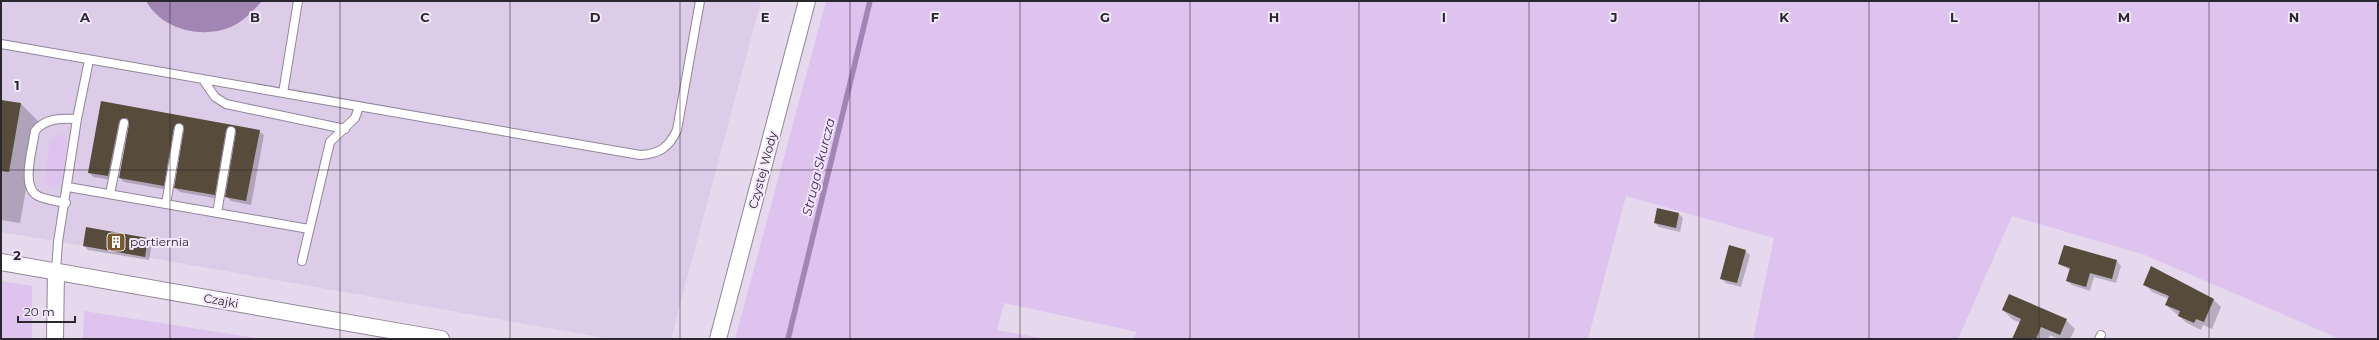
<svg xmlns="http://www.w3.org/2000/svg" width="2379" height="340" font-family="Montserrat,sans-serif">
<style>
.built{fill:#ddcce8}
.green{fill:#ddc3ee}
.water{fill:#a186b3}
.shadow{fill:#0003}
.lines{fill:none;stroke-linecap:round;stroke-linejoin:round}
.stream{stroke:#a186b3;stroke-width:5.5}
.building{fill:#574c3b}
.lane-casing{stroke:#918699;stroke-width:10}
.street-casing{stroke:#918699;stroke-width:18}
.lane{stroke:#fff;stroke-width:8}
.street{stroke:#fff;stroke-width:16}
.grid{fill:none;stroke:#2b272e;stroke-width:1;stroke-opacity:0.55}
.labels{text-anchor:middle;stroke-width:4;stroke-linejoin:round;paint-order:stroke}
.street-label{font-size:12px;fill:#2b272e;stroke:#f3e7fc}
.poi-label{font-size:12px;fill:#2b272e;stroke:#f3e7fc;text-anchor:start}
.water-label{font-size:13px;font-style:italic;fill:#49255d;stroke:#f3e7fc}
.grid-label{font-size:13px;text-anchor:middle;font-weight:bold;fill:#2b272e;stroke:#f3e7fc;stroke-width:4;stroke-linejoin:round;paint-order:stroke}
</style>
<rect width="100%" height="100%" fill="#e6d9ee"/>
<!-- built -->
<path class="built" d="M 1,1 L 761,1 L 671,339 L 610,339 L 145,257 L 149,234 L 146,237 L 86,227 L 83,246 L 1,232 Z"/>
<!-- green -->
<path class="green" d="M 826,1 L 2378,1 L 2378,339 L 2340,339 L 2145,255 L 2012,216 L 1958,339 L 1753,339 L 1774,238 L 1626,196 L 1588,339 L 1133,339 L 1137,332 L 1004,303 L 997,330 L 1046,339 L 735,339 Z
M 61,134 L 65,138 L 67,144 L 61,182 L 51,188 L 44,181 L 50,141 L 55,135 Z
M 1,281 L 32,286 L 32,339 L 1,339 Z
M 84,311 L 263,339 L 83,339 Z"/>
<!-- water -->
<path class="water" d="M 146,1 L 262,1 C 253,11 244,21 231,27 C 202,39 162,30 146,1 Z"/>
<!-- shadow -->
<path class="shadow" d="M 1,101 L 21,104 L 38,121 L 20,223 L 1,220 Z
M 102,102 L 259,131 L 264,135 L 251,205 L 231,201 L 226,196 L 236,130 L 233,130 L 219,199 L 180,192 L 175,188 L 184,127 L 178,131 L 168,190 L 124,182 L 120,178 L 130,121 L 123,126 L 112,180 L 93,177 L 89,172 Z
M 1679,214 L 1683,218 L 1680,232 L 1659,227 L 1655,223 Z
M 148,239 L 152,243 L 149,260 L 88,250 L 84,246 Z
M 2064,247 L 2117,261 L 2121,266 L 2116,283 L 2094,277 L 2090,291 L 2072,285 L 2067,281 L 2070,270 L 2059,264 Z
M 1745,251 L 1750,255 L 1741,287 L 1726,283 L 1721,278 Z
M 2152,268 L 2214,300 L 2221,307 L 2212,329 L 2203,325 L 2201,330 L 2187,323 L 2166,305 L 2169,299 L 2152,292 L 2144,284 Z
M 2003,310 L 2066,320 L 2075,329 L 2070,339 L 2058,339 L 2050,335 L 2048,339 L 2016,339 L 2020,323 L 2012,319 Z"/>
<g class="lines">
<!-- stream -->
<path class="stream" d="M 788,339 L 870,1"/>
</g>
<!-- building -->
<path class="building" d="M 1,100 L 21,103 L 9,172 L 1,171 Z
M 101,101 L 260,130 L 246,201 L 225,197 L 236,132 L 232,126 L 229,126 L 226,130 L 215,195 L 174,188 L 184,129 L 180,123 L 174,127 L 164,186 L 119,178 L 129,124 L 128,119 L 125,118 L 119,122 L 108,176 L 88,173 Z
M 1657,208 L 1679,213 L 1676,228 L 1654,223 Z
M 86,227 L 148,238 L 145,257 L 83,246 Z
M 1729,245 L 1746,250 L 1737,283 L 1720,279 Z
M 2064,245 L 2117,260 L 2112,279 L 2090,273 L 2086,287 L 2066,281 L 2070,268 L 2058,264 Z
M 2151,266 L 2214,299 L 2204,322 L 2196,319 L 2194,323 L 2178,316 L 2180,311 L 2165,305 L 2169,296 L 2143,285 Z
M 2009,294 L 2067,319 L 2060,335 L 2041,327 L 2036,339 L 2012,339 L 2021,319 L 2002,310 Z"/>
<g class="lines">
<defs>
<path id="lane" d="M 1,44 L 640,155 C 660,154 669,147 677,130 L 700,1
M 204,81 L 215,97 L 226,104 L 345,129
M 283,93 L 298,1
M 68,187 L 309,229
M 110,194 L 124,123
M 66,203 C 57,201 46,200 38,196 C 20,187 33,148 35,131 C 45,118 62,118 77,119
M 166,204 L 179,128
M 217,213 L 231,131
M 302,261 L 330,142 L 355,118 L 359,107
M 56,271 L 58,242 L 77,119 L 89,60
M 2099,339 L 2101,335"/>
<path id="street" d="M 1,262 L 441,339
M 55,339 L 56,271
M 718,339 L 807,1"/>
</defs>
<!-- lane casing -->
<use href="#lane" class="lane-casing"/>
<!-- street casing -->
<use href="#street" class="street-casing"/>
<!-- lane -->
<use href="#lane" class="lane"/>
<!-- street -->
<use href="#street" class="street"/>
</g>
<!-- grid -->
<path class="grid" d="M 170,1 L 170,339M 340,1 L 340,339M 510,1 L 510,339M 680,1 L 680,339M 850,1 L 850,339M 1020,1 L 1020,339M 1190,1 L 1190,339M 1359,1 L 1359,339M 1529,1 L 1529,339M 1699,1 L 1699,339M 1869,1 L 1869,339M 2039,1 L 2039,339M 2209,1 L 2209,339M 1,170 L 2378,170"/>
<!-- icons -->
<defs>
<symbol id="building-square" viewBox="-11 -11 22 22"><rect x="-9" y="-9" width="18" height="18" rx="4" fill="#775b2e" stroke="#f3e7fc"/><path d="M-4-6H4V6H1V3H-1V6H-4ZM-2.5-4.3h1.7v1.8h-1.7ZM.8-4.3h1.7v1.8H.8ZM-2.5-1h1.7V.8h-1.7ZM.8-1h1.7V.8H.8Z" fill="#fff"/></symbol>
</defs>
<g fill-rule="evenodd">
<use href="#building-square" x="105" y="231" width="22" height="22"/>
</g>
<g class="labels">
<!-- street labels -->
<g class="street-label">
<text transform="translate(763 170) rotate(-75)" y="4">Czystej Wody</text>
<text transform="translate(221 301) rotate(10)" y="4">Czajki</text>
</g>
<!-- poi labels -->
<g class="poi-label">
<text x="130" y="246">portiernia</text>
</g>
<!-- water labels -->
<g class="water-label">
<text transform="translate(818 167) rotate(-76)" y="5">Struga Skurcza</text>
</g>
</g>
<g class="grid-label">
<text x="85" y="22">A</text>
<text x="255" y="22">B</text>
<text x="425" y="22">C</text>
<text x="595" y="22">D</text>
<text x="765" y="22">E</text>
<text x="935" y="22">F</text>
<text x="1105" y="22">G</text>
<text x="1274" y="22">H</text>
<text x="1444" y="22">I</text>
<text x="1614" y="22">J</text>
<text x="1784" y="22">K</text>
<text x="1954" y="22">L</text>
<text x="2124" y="22">M</text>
<text x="2294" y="22">N</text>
<text x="17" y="90">1</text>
<text x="17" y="260">2</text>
</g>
<!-- border -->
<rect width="2379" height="340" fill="none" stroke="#2b272e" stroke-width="4"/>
<!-- scale -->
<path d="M18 316v6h57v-6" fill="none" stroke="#2b272e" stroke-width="2"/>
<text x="24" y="316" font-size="12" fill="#2b272e" stroke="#f3e7fc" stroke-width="3" paint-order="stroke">20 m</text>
</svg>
